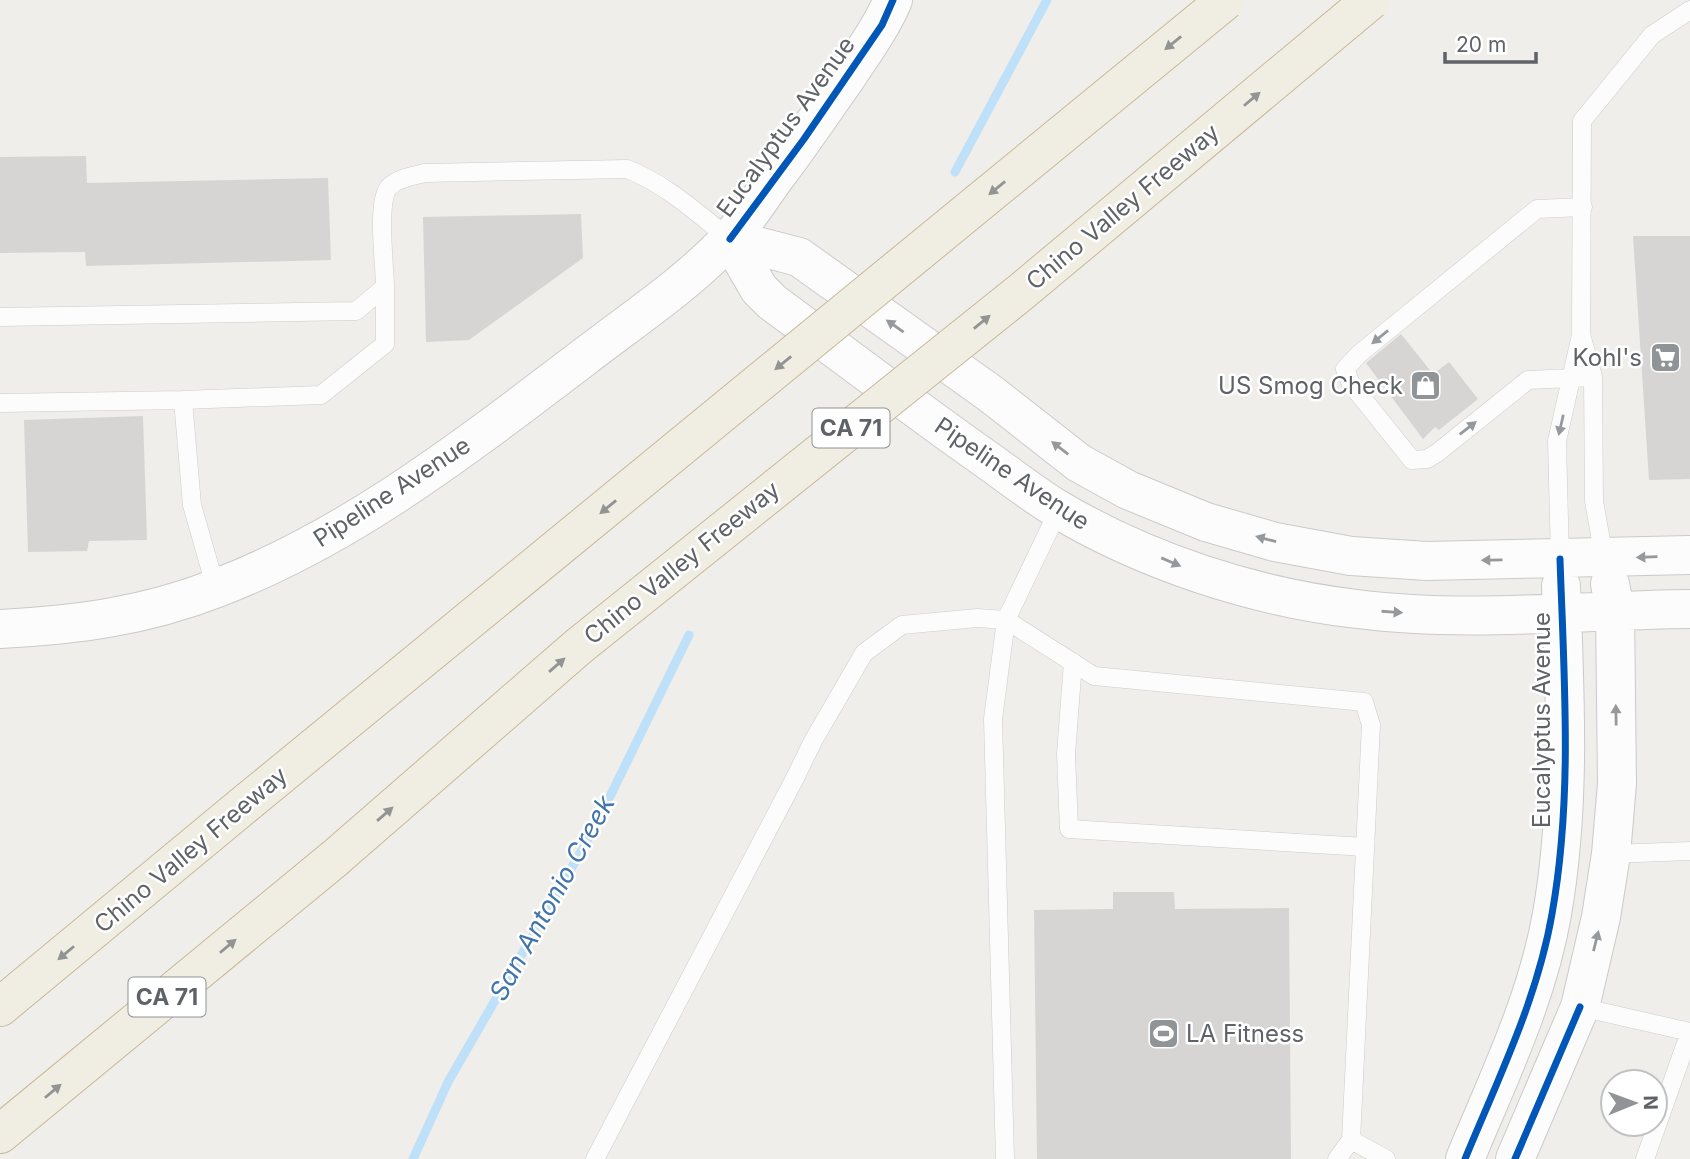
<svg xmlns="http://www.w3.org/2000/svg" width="1690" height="1159" font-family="Inter,sans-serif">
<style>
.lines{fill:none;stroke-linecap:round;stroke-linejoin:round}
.stream{stroke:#bfe0f9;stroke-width:9}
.building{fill:#d6d5d3}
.lane-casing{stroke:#cbcccc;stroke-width:19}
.secondary-casing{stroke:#cacacb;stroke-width:40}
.highway-casing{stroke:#c8b996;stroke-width:40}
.lane{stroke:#fdfcfc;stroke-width:18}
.secondary{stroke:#fdfcfc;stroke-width:38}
.highway{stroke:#f0ede3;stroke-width:38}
.highway-bridge-casing{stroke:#c8b996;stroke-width:40;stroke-linecap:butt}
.highway-bridge{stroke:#f0ede3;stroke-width:38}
.cycleway-casing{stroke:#fff;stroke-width:11}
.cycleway{stroke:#0057b8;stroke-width:7}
.oneway{fill:#929393}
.oneway2{fill:#96999c}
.labels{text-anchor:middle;stroke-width:5;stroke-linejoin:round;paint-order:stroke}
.shield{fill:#fff;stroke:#8f9295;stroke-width:2}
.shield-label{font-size:23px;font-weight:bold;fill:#5f6368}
.street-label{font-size:24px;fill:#5f6368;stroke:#fff}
.poi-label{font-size:24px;fill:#5f6368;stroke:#fff;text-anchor:end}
.water-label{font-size:26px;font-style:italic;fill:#4174aa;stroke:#fff}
</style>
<rect width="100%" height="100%" fill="#efeeea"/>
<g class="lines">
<!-- stream -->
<path class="stream" d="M 955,172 L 1047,0
M 413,1159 L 448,1082 L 595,827 L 689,635"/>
</g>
<!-- building -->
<path class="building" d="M 86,156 L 87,183 L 328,178 L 331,260 L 86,266 L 85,252 L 0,253 L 0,157 Z
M 581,214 L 583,258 L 469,340 L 426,342 L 423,217 Z
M 1633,236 L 1690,236 L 1690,479 L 1649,480 Z
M 1401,334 L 1433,374 L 1449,362 L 1478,399 L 1439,430 L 1435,427 L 1423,439 L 1366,363 Z
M 143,416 L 147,540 L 89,541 L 87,551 L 28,552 L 24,420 Z
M 1113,892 L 1174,892 L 1175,909 L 1289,908 L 1291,1159 L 1037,1159 L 1034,910 L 1113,909 Z"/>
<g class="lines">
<defs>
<path id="lane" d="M 1583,207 L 1537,209 L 1359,354 L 1345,369 L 1351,384 L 1412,460 L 1427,459 L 1437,453 L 1528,380 L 1593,377
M 0,317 L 356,311 L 385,287 C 385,266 376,202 389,187 C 397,178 414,176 425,173 L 627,169 C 666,184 698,214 730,239
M 1582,338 L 1593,377 L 1594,501 L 1604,558
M 183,400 L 321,395 L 385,344 L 385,287
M 0,403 L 183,400 L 192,505 L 216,589
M 1560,559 L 1557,441 L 1581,335 L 1582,121 L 1652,35 L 1690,10
M 1073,662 L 1066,754 L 1069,829 L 1365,847
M 1611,854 L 1690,851
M 1580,1007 L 1690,1032
M 595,1159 L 794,780 L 813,741 L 864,653 L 902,625 L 977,618 L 1006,620 L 1094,676 L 1364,702 L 1371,725 L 1351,1140 L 1386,1159
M 1005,1159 L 993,719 L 1006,620 L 1059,509
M 1337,1159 L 1351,1140
M 1645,1159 L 1690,1032"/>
<path id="secondary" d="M 730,239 L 759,289 L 772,302 C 840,352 907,403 976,452 C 1002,470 1027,490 1054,507 C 1144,561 1253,597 1357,609 C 1467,623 1580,610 1690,609
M 730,239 L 799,257 L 991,394 L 1079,463 L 1128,490 L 1206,522 L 1275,542 L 1351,556 L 1427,561 L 1690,555
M 0,629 C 77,625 145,616 217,588 C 353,536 468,445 583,358 C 632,320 686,285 729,239 C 748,219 763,193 780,171 C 803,140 824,109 846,78 C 863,52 881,28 893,0
M 1465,1159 C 1498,1079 1537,1000 1552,914 C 1571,805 1565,696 1561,586
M 1515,1159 L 1580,1007 L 1601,917 L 1611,854 L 1617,784 L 1615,610 L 1610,584"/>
<path id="highway" d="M 0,1007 L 250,800
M 0,1134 L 334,859"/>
</defs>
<!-- lane casing -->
<use href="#lane" class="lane-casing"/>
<!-- secondary casing -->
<use href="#secondary" class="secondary-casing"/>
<!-- highway casing -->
<use href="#highway" class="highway-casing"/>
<!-- lane -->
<use href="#lane" class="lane"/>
<!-- secondary -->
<use href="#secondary" class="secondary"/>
<!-- highway -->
<use href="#highway" class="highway"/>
<defs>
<path id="highway-bridge" d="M 250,800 L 1226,0
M 334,859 L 579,646 L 1021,292 L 1371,0"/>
</defs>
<!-- highway-bridge casing -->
<use href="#highway-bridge" class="highway-bridge-casing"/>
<!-- highway-bridge -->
<use href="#highway-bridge" class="highway-bridge"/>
<defs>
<path id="cycleway" d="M 730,239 L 804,139 L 882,25 L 893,0
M 1465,1159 C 1498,1079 1537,1000 1552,914 C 1573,796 1564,678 1560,559
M 1515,1159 L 1580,1007"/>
</defs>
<!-- cycleway casing -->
<use href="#cycleway" class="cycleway-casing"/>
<!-- cycleway -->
<use href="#cycleway" class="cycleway"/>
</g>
<!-- one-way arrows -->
<defs><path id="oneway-solid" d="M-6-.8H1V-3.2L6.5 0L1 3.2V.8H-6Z" transform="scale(1.75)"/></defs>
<g class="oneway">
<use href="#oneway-solid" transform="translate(1173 43) rotate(141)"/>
<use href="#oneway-solid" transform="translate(1252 99) rotate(-40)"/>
<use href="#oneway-solid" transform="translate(997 188) rotate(141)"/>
<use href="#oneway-solid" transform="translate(982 322) rotate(-39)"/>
<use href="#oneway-solid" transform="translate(783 363) rotate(141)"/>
<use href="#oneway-solid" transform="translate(608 507) rotate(141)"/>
<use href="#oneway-solid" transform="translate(557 665) rotate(-41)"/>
<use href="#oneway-solid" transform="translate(385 814) rotate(-41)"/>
<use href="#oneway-solid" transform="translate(228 946) rotate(-40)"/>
<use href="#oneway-solid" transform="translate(66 953) rotate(140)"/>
<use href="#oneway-solid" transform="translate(53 1091) rotate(-40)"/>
</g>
<g class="oneway2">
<use href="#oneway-solid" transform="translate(895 326) rotate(-145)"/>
<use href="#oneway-solid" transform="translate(1380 337) rotate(141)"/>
<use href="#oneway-solid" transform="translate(1561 425) rotate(103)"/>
<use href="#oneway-solid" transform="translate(1468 428) rotate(-38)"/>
<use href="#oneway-solid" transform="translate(1060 448) rotate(-142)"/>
<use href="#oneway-solid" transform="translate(1266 539) rotate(-165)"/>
<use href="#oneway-solid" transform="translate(1647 557) rotate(178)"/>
<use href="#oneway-solid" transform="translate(1492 560) rotate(179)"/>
<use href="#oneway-solid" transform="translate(1171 562) rotate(23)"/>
<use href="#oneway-solid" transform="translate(1392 612) rotate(4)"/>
<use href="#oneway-solid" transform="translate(1616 715) rotate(-91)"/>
<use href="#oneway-solid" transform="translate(1596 941) rotate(-76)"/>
</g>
<!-- icons -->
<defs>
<symbol id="supermarket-square" viewBox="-11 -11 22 22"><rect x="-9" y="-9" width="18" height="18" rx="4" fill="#919496" stroke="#fff"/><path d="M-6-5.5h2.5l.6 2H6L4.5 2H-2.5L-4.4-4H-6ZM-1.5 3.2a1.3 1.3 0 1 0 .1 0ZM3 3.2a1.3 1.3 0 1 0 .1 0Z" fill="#fff"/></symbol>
<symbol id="shop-square" viewBox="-11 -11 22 22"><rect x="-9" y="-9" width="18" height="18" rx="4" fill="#919496" stroke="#fff"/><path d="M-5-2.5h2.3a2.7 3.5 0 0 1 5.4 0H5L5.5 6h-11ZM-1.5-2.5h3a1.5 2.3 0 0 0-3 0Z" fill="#fff"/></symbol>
<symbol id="stadium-square" viewBox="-11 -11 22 22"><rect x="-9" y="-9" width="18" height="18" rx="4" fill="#919496" stroke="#fff"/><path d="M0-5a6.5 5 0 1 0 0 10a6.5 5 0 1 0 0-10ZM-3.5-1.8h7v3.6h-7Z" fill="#fff"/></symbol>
</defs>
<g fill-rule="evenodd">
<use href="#supermarket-square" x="1648" y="340" width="35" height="35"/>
<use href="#shop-square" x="1408" y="368" width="35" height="35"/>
<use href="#stadium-square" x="1146" y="1016" width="35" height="35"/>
</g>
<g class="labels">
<!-- shield labels -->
<g class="shield">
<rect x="812.5" y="408.5" width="77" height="39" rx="5"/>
<rect x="128.5" y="977.5" width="77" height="39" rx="5"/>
</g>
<g class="shield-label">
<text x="851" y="436">CA 71</text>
<text x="167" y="1005">CA 71</text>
</g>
<!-- street labels -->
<g class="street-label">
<text transform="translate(786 127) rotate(-54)" y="8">Eucalyptus Avenue</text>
<text transform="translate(1123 207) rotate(-40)" y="8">Chino Valley Freeway</text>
<text transform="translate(1012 474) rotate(34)" y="8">Pipeline Avenue</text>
<text transform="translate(392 492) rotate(-33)" y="8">Pipeline Avenue</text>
<text transform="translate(682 563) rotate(-39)" y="8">Chino Valley Freeway</text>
<text transform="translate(1542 720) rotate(-90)" y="8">Eucalyptus Avenue</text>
<text transform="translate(191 850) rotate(-40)" y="8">Chino Valley Freeway</text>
</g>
<!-- poi labels -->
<g class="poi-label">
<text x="1642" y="366">Kohl's</text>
<text x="1403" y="394">US Smog Check</text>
<text x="1186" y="1042" text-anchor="start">LA Fitness</text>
</g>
<!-- water labels -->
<g class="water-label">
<text transform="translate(552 898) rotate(-61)" y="9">San Antonio Creek</text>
</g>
</g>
<!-- north arrow -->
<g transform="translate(1634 1103) rotate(89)"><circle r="33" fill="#ffffff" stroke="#bfc1c3" stroke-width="2"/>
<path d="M0-5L12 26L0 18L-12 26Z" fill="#919496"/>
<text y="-10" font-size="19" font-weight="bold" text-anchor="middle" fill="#5f6368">N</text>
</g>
<!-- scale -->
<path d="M1445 52v10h91v-10" fill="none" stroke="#5f6368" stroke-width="3.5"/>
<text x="1456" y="52" font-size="21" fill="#5f6368" stroke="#ffffff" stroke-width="5" paint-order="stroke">20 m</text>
</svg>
